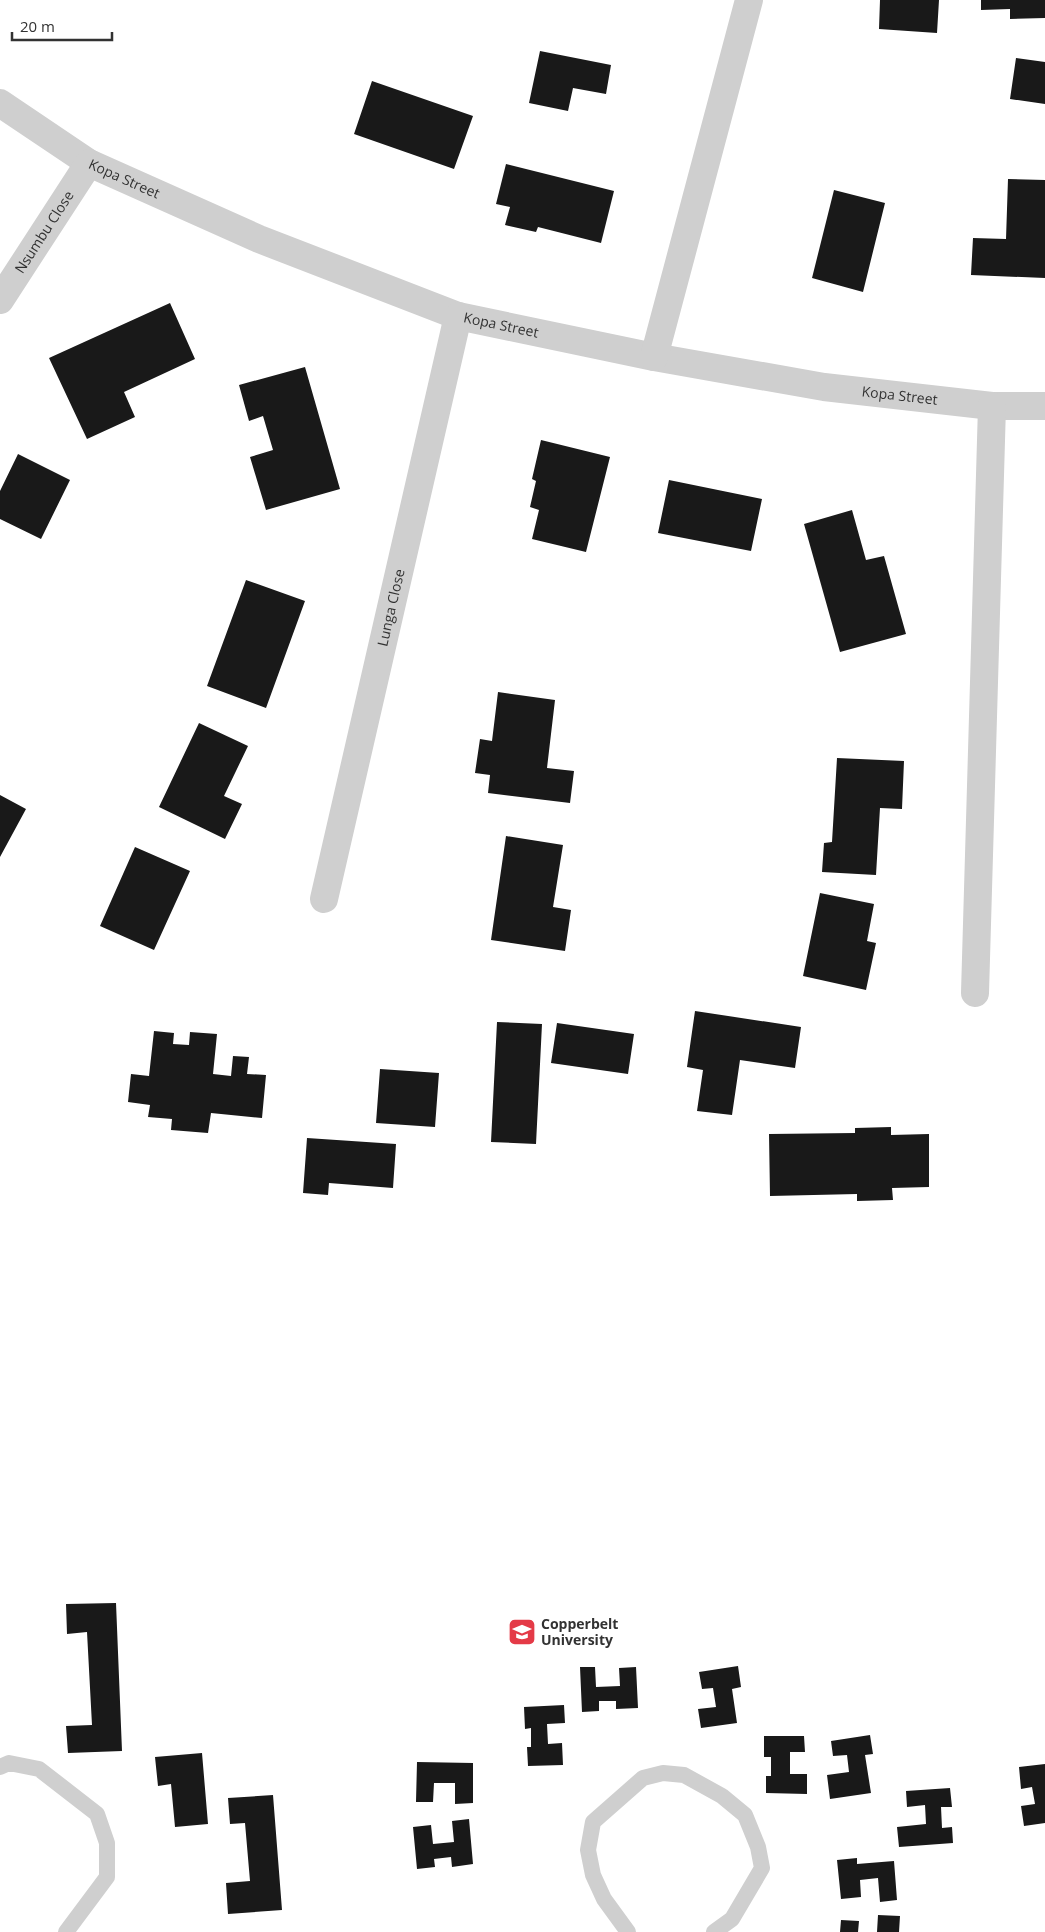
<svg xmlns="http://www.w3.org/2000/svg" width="1045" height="1932" font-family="'Open Sans',sans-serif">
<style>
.building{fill:#191919}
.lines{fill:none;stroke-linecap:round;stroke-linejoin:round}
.service{stroke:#cfcfcf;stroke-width:16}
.minor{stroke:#cfcfcf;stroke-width:28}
.labels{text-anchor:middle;stroke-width:5;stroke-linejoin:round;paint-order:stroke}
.street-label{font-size:14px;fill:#323232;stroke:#fff}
.poi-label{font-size:14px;font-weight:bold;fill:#323232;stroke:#fff;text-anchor:start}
</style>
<rect width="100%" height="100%" fill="#fff"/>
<!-- building -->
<path class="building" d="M 880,0 L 939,0 L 937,33 L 879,29 Z
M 981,0 L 1045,0 L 1045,18 L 1010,19 L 1010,9 L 981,10 Z
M 540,51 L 611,65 L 606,94 L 573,88 L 568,111 L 529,103 Z
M 1016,58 L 1045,62 L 1045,104 L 1010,99 Z
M 372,81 L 473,116 L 454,169 L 354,134 Z
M 506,164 L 614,191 L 601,243 L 538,227 L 536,232 L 505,225 L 510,207 L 496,204 Z
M 1008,179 L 1045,180 L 1045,278 L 971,275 L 973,238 L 1006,239 Z
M 834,190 L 885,203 L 863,292 L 812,278 Z
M 170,303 L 195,359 L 124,392 L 135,417 L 87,439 L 49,358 Z
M 305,367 L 340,489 L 266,510 L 250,457 L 273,450 L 263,416 L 249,421 L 239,385 Z
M 541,440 L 610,457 L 586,552 L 532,539 L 539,510 L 530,507 L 536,481 L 532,479 Z
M 18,454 L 70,480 L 41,539 L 0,519 L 0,491 Z
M 669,480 L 762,499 L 751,551 L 658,533 Z
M 852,510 L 866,560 L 884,556 L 906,634 L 840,652 L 804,524 Z
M 246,580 L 305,601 L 266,708 L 207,686 Z
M 498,692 L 555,700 L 547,768 L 574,771 L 570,803 L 488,793 L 490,775 L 475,773 L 480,739 L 492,741 Z
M 199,723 L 248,746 L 224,796 L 242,804 L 225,839 L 159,807 Z
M 837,758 L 904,761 L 902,809 L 880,808 L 876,875 L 822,872 L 824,843 L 832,842 Z
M 0,795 L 26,809 L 0,857 Z
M 506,836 L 563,845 L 553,907 L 571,910 L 565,951 L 491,940 Z
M 135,847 L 190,871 L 154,950 L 100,926 Z
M 820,893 L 874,904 L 867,941 L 876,943 L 866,990 L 803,976 Z
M 695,1011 L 801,1027 L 795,1068 L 740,1060 L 732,1115 L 697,1111 L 703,1070 L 687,1067 Z
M 497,1022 L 542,1024 L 536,1144 L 491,1142 Z
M 557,1023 L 634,1034 L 628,1074 L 551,1063 Z
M 154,1031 L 174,1033 L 173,1044 L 189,1045 L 190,1032 L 217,1034 L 213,1074 L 231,1076 L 233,1056 L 249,1057 L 247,1074 L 266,1075 L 262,1118 L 211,1113 L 208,1133 L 171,1130 L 172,1119 L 148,1117 L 150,1105 L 128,1102 L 131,1074 L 149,1076 Z
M 380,1069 L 439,1073 L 435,1127 L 376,1123 Z
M 891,1127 L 891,1135 L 929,1134 L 929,1187 L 892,1188 L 893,1200 L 857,1201 L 857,1194 L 770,1196 L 769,1134 L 855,1133 L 855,1128 Z
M 307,1138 L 396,1144 L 393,1188 L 329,1183 L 328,1195 L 303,1193 Z
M 116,1603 L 122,1751 L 68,1753 L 66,1726 L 92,1725 L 87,1632 L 67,1634 L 66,1604 Z
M 738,1666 L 741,1687 L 732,1689 L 737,1723 L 701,1728 L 698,1709 L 716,1707 L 713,1688 L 702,1689 L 699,1672 Z
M 580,1667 L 595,1667 L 596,1687 L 620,1686 L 619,1668 L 636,1667 L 638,1708 L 616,1709 L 616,1701 L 599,1701 L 599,1711 L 582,1712 Z
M 564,1705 L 565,1723 L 547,1724 L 548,1744 L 562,1743 L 563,1765 L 528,1766 L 527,1747 L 531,1747 L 531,1728 L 525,1729 L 524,1707 Z
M 870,1735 L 873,1754 L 865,1755 L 871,1793 L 830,1799 L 827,1775 L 849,1772 L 847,1755 L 833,1756 L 831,1741 Z
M 764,1736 L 804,1736 L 805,1752 L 790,1752 L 790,1774 L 807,1774 L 807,1794 L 766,1793 L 766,1776 L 771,1776 L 771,1757 L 764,1757 Z
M 202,1753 L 208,1824 L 175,1827 L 171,1784 L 158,1786 L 155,1757 Z
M 417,1762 L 473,1763 L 473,1803 L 455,1804 L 455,1783 L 434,1783 L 433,1802 L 416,1802 Z
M 1045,1764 L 1045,1823 L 1024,1826 L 1021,1806 L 1035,1804 L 1032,1787 L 1021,1789 L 1019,1767 Z
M 950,1788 L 952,1807 L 941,1807 L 942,1828 L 952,1827 L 953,1843 L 899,1847 L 897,1827 L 926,1824 L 925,1805 L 907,1807 L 906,1791 Z
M 273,1795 L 282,1910 L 228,1914 L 226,1883 L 250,1881 L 245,1823 L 230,1824 L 228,1798 Z
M 469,1819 L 473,1864 L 452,1867 L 451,1857 L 434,1859 L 435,1867 L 417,1869 L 413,1827 L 431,1825 L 433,1844 L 454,1842 L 452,1821 Z
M 857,1858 L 857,1864 L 894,1861 L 897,1900 L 880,1902 L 878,1878 L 860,1880 L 861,1897 L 841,1899 L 837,1860 Z
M 878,1915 L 900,1916 L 899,1932 L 877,1932 Z
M 841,1920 L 859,1921 L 858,1932 L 840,1932 Z"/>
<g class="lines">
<!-- service -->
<path class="service" d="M 0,1767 L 9,1763 L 39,1769 L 97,1814 L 107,1843 L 107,1877 L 66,1932
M 628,1932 L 604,1899 L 593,1875 L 588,1850 L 593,1822 L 643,1778 L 663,1773 L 684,1775 L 722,1796 L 745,1815 L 758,1847 L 762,1868 L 732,1919 L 714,1932"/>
<!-- minor -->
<g class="minor">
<path id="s1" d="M 0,103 L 89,163 L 259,239 L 458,316 L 654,357 L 824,387 L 992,406 L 1045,406"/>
<path id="s2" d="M 0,300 L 89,163"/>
<path d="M 654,357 L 749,0"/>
<path id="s3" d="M 324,899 L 458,316"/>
<path d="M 975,993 L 992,406"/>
</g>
</g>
<!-- icons -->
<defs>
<symbol id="university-square" viewBox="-11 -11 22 22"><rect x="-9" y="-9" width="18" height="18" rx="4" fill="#e43a47" stroke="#fff"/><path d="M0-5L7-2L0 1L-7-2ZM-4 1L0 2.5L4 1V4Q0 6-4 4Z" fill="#fff"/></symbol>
</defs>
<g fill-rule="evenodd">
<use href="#university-square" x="506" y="1616" width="32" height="32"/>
</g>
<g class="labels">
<!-- street labels -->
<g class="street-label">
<text dy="5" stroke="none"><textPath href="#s1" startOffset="146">Kopa Street</textPath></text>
<text dy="5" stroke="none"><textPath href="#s2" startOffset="81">Nsumbu Close</textPath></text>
<text dy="5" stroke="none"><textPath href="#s1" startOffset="551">Kopa Street</textPath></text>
<text dy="5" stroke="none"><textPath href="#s1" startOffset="956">Kopa Street</textPath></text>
<text dy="5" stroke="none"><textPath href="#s3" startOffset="299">Lunga Close</textPath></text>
</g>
<!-- poi labels -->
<g class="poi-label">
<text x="541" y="1629">Copperbelt<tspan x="541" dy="16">University</tspan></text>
</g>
</g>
<!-- scale -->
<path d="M12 32v8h100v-8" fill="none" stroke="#323232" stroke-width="2.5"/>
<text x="20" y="32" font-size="15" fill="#323232" stroke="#ffffff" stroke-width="4" paint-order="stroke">20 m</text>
</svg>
